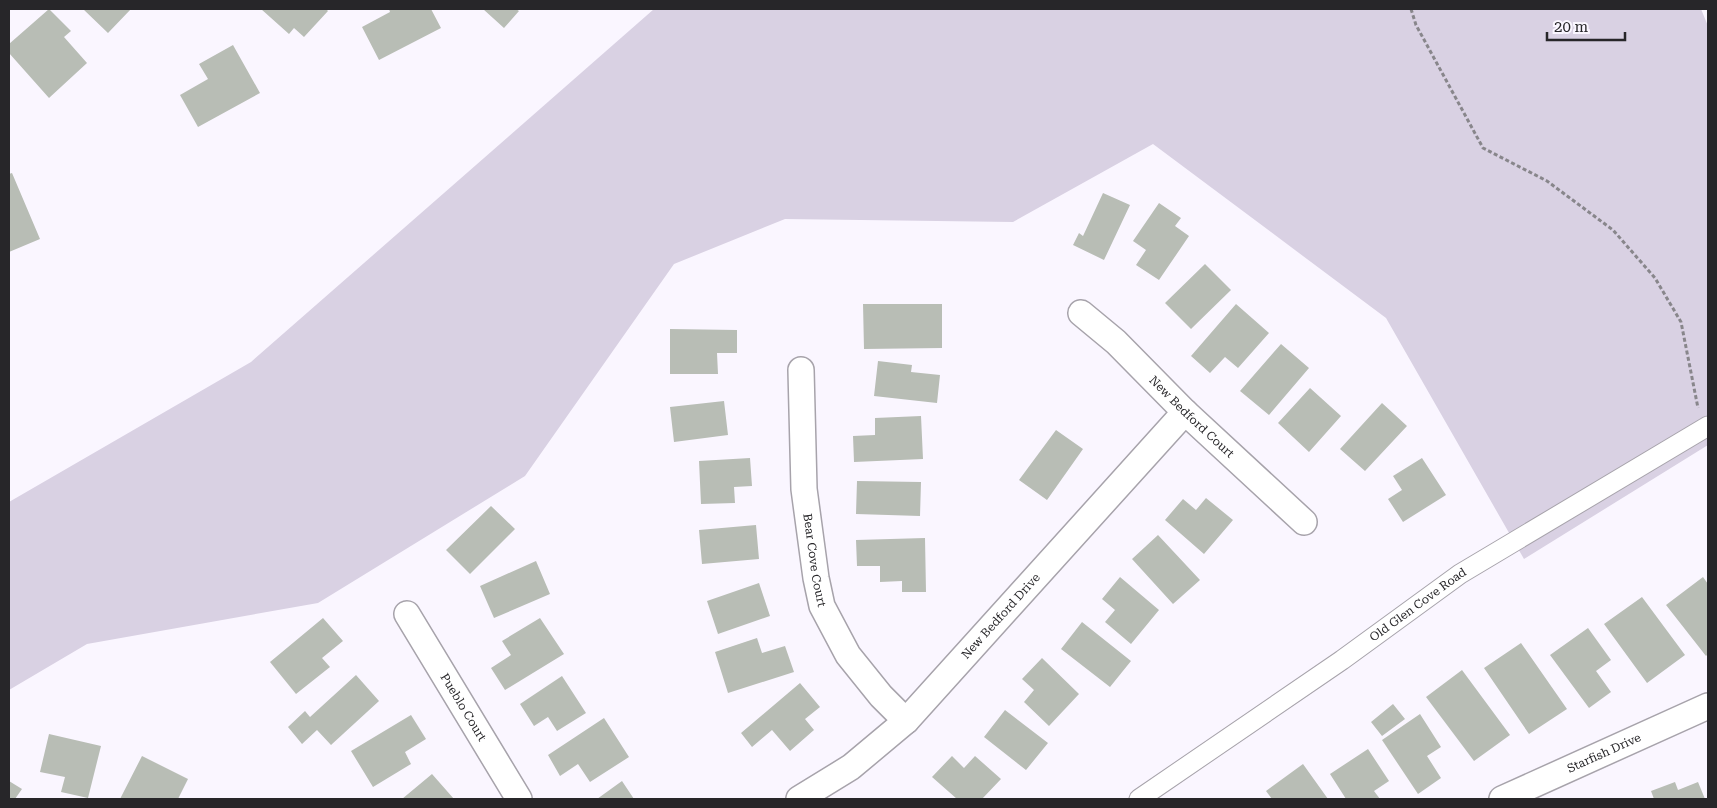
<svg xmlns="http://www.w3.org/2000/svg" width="1717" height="808" font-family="'Roboto Serif',serif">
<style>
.green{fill:#d9d1e3}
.building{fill:#b8bdb5}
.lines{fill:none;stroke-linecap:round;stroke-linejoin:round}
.pedestrian-casing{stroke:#a7a3ab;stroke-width:21}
.minor-casing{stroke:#a7a3ab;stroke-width:28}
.path{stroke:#88868b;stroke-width:3;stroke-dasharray:4 2.5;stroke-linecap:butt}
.pedestrian{stroke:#fff;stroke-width:19}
.minor{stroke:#fff;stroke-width:25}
.labels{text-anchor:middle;stroke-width:4;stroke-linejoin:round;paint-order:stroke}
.street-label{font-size:12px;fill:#272629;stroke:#faf6ff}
</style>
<rect width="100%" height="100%" fill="#faf6ff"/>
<!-- green -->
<path class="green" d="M 654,9 L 1701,9 L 1708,26 L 1708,445 L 1524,559 L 1386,318 L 1153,144 L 1013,222 L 785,219 L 674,264 L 525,476 L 318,603 L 87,644 L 9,690 L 9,502 L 251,362 Z"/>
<!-- building -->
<path class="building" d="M 49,9 L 71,31 L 64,37 L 87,63 L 49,98 L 9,53 L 9,44 Z
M 83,9 L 131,9 L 108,33 Z
M 261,9 L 326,9 L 328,11 L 304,37 L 294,28 L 289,34 Z
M 389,9 L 431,9 L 441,28 L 379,60 L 362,27 L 390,12 Z
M 483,9 L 516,9 L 519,11 L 504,28 Z
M 233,45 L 260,93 L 198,127 L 180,95 L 208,79 L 199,64 Z
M 12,173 L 40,239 L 9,252 L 9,174 Z
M 1103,193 L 1130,205 L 1104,260 L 1073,245 L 1079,233 L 1083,236 Z
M 1159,203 L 1181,218 L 1175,226 L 1189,236 L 1159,280 L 1136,265 L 1146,250 L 1133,241 Z
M 1205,264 L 1231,290 L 1191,329 L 1165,303 Z
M 863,304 L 942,304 L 942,348 L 864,349 Z
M 1236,304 L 1269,333 L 1238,368 L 1225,357 L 1210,373 L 1191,356 Z
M 670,329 L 737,330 L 737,353 L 717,353 L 718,374 L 670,374 Z
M 1281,344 L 1309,368 L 1269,415 L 1240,391 Z
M 878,361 L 912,365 L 911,372 L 940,375 L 937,403 L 874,396 Z
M 1310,388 L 1341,416 L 1309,452 L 1278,423 Z
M 724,401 L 728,435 L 674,442 L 670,407 Z
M 1382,403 L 1407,426 L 1365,471 L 1340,449 Z
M 921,416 L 923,459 L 854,462 L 853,436 L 875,435 L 875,418 Z
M 1056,430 L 1083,449 L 1047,500 L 1019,480 Z
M 750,458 L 752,486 L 734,487 L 735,503 L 701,504 L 699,461 Z
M 1422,458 L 1446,495 L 1403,522 L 1388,499 L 1402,490 L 1393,476 Z
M 857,481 L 921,482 L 920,516 L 856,514 Z
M 1206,498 L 1233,520 L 1204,554 L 1165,520 L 1183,499 L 1196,510 Z
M 491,506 L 515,529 L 470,574 L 446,550 Z
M 756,525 L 759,559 L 702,564 L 699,530 Z
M 1158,535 L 1200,580 L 1173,604 L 1132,559 Z
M 925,538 L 926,592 L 902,592 L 902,581 L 880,582 L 880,566 L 857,566 L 856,540 Z
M 536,561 L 550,594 L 494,618 L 480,586 Z
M 1120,577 L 1159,610 L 1131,644 L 1105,622 L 1115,610 L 1102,599 Z
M 1703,577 L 1708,584 L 1708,654 L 1706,656 L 1666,605 Z
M 759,583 L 770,616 L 718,634 L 707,601 Z
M 1642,597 L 1685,655 L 1647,683 L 1604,624 Z
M 323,618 L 343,641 L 322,658 L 330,667 L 296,694 L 270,662 Z
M 540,618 L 564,654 L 505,690 L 491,668 L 511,655 L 502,641 Z
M 1082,622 L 1131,661 L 1110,687 L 1061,649 Z
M 1588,628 L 1611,660 L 1596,671 L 1611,692 L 1589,708 L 1550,655 Z
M 757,638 L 762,653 L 785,646 L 794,672 L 728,693 L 715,652 Z
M 1521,643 L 1567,709 L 1529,734 L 1484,668 Z
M 1042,658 L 1079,694 L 1049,726 L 1024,702 L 1034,690 L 1022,679 Z
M 1462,670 L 1510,735 L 1474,761 L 1426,697 Z
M 356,675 L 379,701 L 331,745 L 317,730 L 302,744 L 288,727 L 305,711 L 310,717 Z
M 562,676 L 586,713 L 557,731 L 548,717 L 534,726 L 520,704 Z
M 800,683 L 820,707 L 805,719 L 814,730 L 790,751 L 772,730 L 752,747 L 741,733 Z
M 1393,704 L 1405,719 L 1382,736 L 1371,722 Z
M 1005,710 L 1048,743 L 1026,770 L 984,737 Z
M 1420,714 L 1441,747 L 1427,756 L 1441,778 L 1418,794 L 1382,740 Z
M 411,715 L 426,739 L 405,752 L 411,764 L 373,787 L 351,751 Z
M 604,718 L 629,757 L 590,782 L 578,764 L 560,776 L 548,755 Z
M 49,734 L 101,746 L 88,798 L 61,792 L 65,777 L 40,772 Z
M 1368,749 L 1389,781 L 1374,791 L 1380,799 L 1346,799 L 1330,774 Z
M 142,756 L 188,779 L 178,799 L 120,799 Z
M 952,756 L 964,768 L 975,756 L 1001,779 L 982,799 L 957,799 L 932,777 Z
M 1303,764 L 1328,799 L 1272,799 L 1266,791 Z
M 432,774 L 454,799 L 402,799 Z
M 9,781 L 22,789 L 15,799 L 9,799 Z
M 622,781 L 634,799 L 597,799 Z
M 1675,782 L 1678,790 L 1698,782 L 1705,799 L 1654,799 L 1651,791 Z"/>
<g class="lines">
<defs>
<g id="pedestrian">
<path id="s1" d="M 1139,799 L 1342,660 L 1460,574 L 1708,426"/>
</g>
<g id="minor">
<path id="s2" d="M 1081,313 L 1116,342 L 1185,412 L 1304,522"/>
<path id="s3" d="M 801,370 L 804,489 L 816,578 L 822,606 L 848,655 L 881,696 L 906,721"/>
<path id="s4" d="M 407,614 L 519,799"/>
<path id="s5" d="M 799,799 L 851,767 L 906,721 L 1185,412"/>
<path id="s6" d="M 1502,799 L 1708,706"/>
</g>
</defs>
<!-- pedestrian casing -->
<use href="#pedestrian" class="pedestrian-casing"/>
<!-- minor casing -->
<use href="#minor" class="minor-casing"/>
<!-- path -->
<path class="path" d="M 1411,9 L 1416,25 L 1483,148 L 1547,181 L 1613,230 L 1655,278 L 1681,322 L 1698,408"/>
<!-- pedestrian -->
<use href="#pedestrian" class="pedestrian"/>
<!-- minor -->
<use href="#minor" class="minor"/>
</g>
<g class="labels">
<!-- street labels -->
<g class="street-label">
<text dy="4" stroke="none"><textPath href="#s2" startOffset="152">New Bedford Court</textPath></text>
<text dy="4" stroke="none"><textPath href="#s3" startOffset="191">Bear Cove Court</textPath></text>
<text dy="4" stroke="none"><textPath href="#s1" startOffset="340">Old Glen Cove Road</textPath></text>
<text dy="4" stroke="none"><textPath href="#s5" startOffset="274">New Bedford Drive</textPath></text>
<text dy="4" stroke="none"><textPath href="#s4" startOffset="109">Pueblo Court</textPath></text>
<text dy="4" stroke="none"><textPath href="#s6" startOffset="112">Starfish Drive</textPath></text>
</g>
</g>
<!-- border -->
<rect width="1717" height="808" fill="none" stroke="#272629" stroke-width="20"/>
<!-- scale -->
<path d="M1547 32v8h78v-8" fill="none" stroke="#272629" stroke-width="2.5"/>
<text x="1554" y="32" font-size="15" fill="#272629" stroke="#faf6ff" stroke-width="4" paint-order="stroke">20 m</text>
</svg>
